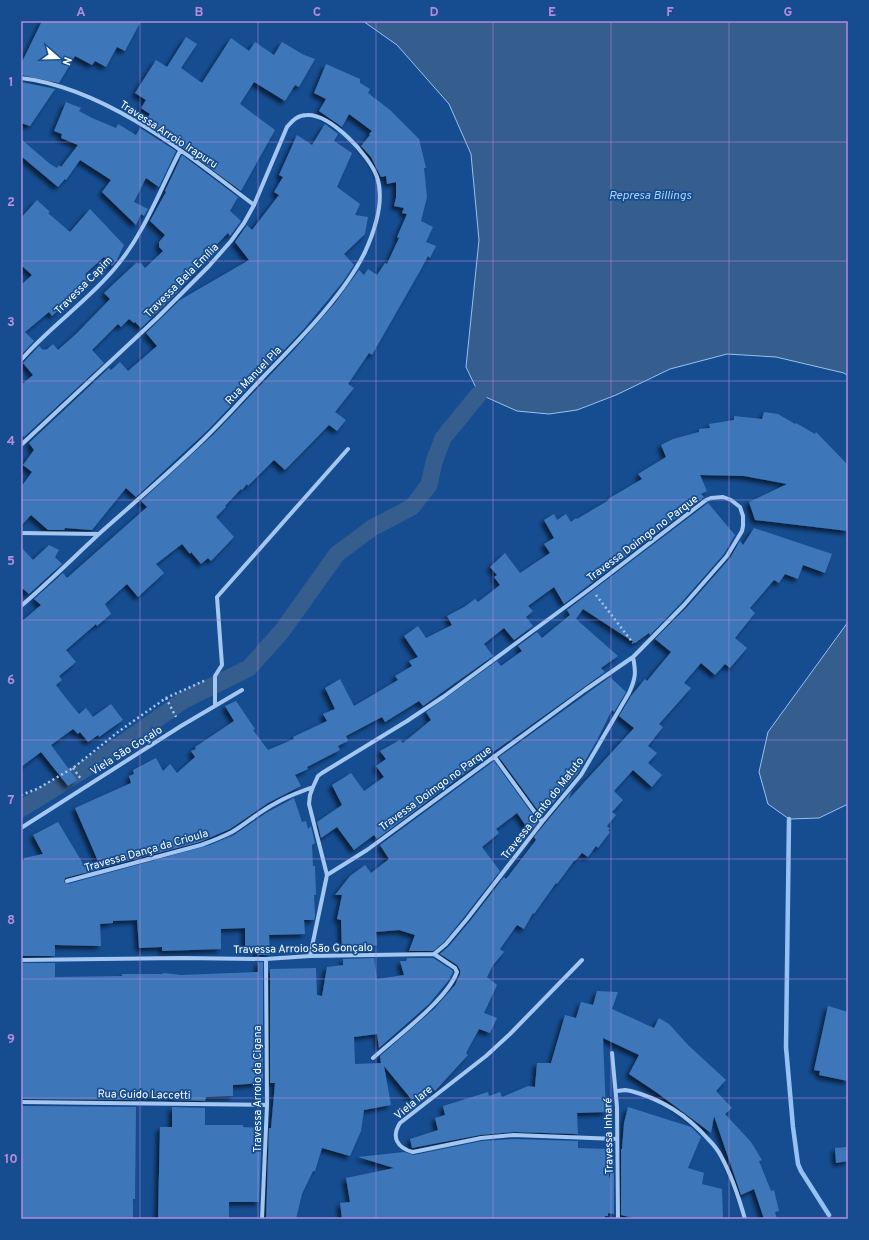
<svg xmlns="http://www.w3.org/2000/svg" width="869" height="1240" font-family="Overpass,sans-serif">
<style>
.water{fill:#355d8e;stroke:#95c2f3}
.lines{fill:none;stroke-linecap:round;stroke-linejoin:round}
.stream{stroke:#95c2f3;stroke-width:4.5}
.canal{stroke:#355d8e;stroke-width:17}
.building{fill:#3e77b9;filter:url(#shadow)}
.path{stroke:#a3c7f0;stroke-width:2.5;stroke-dasharray:2 3;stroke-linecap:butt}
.minor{stroke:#a3c7f0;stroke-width:4}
.grid{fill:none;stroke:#b68bdc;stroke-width:1;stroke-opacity:0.55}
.labels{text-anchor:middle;stroke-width:3.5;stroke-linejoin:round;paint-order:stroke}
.street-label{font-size:11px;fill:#fff;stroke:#164d91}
.water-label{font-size:12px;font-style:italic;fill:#afd1f7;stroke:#164d91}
.neatline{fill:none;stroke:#b68bdc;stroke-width:1.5}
.grid-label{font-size:13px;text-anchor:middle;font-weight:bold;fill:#b68bdc}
</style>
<defs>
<filter id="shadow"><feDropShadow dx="-3.5" dy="3.5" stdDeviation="2" flood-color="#0009"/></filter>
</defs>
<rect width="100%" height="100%" fill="#164d91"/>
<!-- water -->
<path class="water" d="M 363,21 L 848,21 L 848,376 L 844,373 L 776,357 L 727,354 L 670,369 L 616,395 L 577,410 L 549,414 L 517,411 L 479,394 L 466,367 L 479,240 L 471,154 L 449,104 L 397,45 Z
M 848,622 L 848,804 L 819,818 L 789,819 L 768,804 L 759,772 L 768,732 Z"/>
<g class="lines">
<!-- stream -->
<path class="stream" d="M 789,819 L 786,1047 L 793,1127 L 798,1164 L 801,1171 L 829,1215"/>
<!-- canal -->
<path class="canal" d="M 21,809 L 93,764 L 184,700 L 249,668 L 282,631 L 337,554 L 372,528 L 412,507 L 429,485 L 434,462 L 443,438 L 479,394"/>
</g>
<!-- building -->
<path class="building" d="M 42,21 L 141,21 L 125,51 L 117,47 L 106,67 L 95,61 L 92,65 L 75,56 L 59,83 L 21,75 L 21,64 Z
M 186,37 L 197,44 L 181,68 L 202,83 L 231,38 L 249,51 L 255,42 L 274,55 L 282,42 L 304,55 L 315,59 L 299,87 L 295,85 L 285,101 L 254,82 L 240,104 L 275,130 L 241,191 L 176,143 L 144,122 L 150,114 L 141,108 L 146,100 L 135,93 L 156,60 L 167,67 Z
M 326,64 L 360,79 L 360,83 L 370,89 L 368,93 L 390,110 L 419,139 L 426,168 L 424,168 L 427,197 L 421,221 L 433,227 L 426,242 L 436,246 L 430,258 L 428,256 L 420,271 L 372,355 L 369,353 L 348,384 L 354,388 L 335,412 L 346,420 L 337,431 L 329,425 L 285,470 L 274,460 L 248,486 L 247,484 L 242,490 L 241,489 L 225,506 L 226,507 L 216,517 L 234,537 L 211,561 L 208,558 L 201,564 L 191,552 L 190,554 L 182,544 L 156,564 L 164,573 L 138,597 L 127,584 L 105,604 L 111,614 L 97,626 L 96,624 L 66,650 L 76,662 L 59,676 L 62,680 L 56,685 L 65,697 L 79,714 L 86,708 L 93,717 L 111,704 L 123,720 L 99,737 L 98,735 L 88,742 L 80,732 L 78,734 L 73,729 L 51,745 L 77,780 L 68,786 L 41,752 L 21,767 L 21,622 L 41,605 L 34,599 L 63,573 L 67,578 L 147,507 L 141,501 L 214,434 L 294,350 L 335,303 L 359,270 L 364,275 L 368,269 L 377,275 L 385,263 L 387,264 L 399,238 L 397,237 L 407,214 L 402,213 L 404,208 L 394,206 L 396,198 L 396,182 L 387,184 L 386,176 L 381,177 L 371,157 L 361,146 L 370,135 L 369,134 L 372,131 L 349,114 L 342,127 L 319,111 L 326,99 L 314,93 Z
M 21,82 L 55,89 L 30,126 L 21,123 Z
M 66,102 L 81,108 L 79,111 L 92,118 L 116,128 L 118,124 L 136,135 L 140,128 L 176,151 L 159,187 L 146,178 L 134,202 L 148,209 L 144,216 L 141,214 L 136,225 L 102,192 L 111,180 L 80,160 L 66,180 L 65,179 L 58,187 L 21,156 L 21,139 L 50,164 L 57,168 L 59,165 L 61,167 L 78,145 L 61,138 L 62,134 L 54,131 Z
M 325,124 L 338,134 L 334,141 L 352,153 L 337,187 L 360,204 L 355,215 L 368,217 L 365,234 L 344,254 L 354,265 L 342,283 L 303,330 L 209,429 L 136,497 L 126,488 L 92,530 L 65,528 L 64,530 L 48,530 L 31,515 L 21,526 L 21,487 L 32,472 L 23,465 L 34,450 L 29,443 L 109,368 L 111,370 L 120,362 L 128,371 L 157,346 L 146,333 L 180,300 L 249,260 L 235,242 L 247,225 L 252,230 L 279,195 L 274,192 L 283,177 L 279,175 L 297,135 L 312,145 Z
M 182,155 L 238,197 L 230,211 L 241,221 L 230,236 L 228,233 L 225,236 L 206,256 L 208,258 L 174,296 L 141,328 L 135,322 L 134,323 L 129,319 L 121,327 L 118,324 L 92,350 L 104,363 L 24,437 L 21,434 L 21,385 L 33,375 L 23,363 L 39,346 L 43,350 L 45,349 L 46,350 L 53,344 L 58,350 L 76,334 L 110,299 L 104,293 L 137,262 L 139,264 L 140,262 L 145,268 L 163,251 L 159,247 L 159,242 L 165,235 L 150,221 L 166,192 L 165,191 Z
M 37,200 L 50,212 L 48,213 L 70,232 L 90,209 L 124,245 L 117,260 L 112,266 L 104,257 L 85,274 L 91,280 L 52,316 L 49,312 L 25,332 L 34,341 L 21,355 L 21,285 L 32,275 L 21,265 L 21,218 Z
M 764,412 L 778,414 L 795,424 L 796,423 L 815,434 L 816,432 L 848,465 L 848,531 L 755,520 L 749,502 L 787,484 L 744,476 L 700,475 L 707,491 L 701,494 L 704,497 L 564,604 L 554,587 L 528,606 L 533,611 L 526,617 L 533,626 L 514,640 L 504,628 L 484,644 L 493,656 L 423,706 L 419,701 L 385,722 L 382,717 L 346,736 L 348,741 L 338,746 L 340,750 L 307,767 L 308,769 L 295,775 L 301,786 L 268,803 L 230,829 L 200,842 L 101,868 L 75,808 L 131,783 L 129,776 L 134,774 L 133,770 L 156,758 L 163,771 L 170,764 L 177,773 L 195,757 L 191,751 L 196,749 L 195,747 L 234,721 L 225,706 L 236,701 L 255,729 L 253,730 L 268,750 L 294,739 L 293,737 L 327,721 L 323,714 L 335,709 L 325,688 L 340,679 L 354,706 L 398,680 L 395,676 L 412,666 L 409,661 L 418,657 L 404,636 L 418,626 L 426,638 L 452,625 L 447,616 L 464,607 L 475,599 L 478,602 L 500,585 L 494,577 L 497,575 L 490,567 L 505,553 L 520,573 L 550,553 L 544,544 L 554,538 L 544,520 L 554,514 L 557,520 L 566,514 L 571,522 L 576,518 L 577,519 L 609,500 L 608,499 L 642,479 L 638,474 L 666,457 L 661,445 L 673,439 L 699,432 L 699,429 L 710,428 L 709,424 L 734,420 L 734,416 L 762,419 Z
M 708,503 L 735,535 L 724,554 L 681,603 L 650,635 L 649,633 L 635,643 L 583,609 L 576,619 L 618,656 L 601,668 L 605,672 L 492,753 L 377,839 L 374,835 L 354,850 L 337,827 L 321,838 L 317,822 L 342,805 L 332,785 L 351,773 L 364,791 L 384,777 L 376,766 L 386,759 L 380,751 L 400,740 L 403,743 L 431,720 L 426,712 L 497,661 L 501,666 L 522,651 L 518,646 L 537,632 L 542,638 L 570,615 L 567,610 Z
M 754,528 L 832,554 L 825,573 L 803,565 L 798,579 L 785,574 L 779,583 L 774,580 L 750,608 L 755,613 L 735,638 L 747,648 L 730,668 L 725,664 L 715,675 L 701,663 L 684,683 L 691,688 L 659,724 L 663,727 L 648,746 L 657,753 L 648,763 L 662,775 L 652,787 L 633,770 L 614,791 L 623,800 L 612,812 L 616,815 L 607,826 L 610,829 L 608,830 L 610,832 L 598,848 L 596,846 L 588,857 L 582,853 L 575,861 L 574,861 L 557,884 L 556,883 L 534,914 L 533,913 L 524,929 L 517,925 L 500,949 L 504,952 L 493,965 L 487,977 L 497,985 L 484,1013 L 497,1018 L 490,1033 L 479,1029 L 466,1053 L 468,1055 L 435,1091 L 430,1085 L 412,1100 L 384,1066 L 391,1105 L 364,1110 L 361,1131 L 350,1156 L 322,1148 L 315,1171 L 313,1171 L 302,1194 L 296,1219 L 266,1219 L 269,1128 L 271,1128 L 275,1083 L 270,1083 L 270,962 L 270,969 L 316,968 L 317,995 L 322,996 L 327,967 L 343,965 L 343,959 L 374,958 L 377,979 L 404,975 L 400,961 L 406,961 L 407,958 L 433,958 L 452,970 L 453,972 L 448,981 L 429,1004 L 379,1048 L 377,1034 L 354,1037 L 355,1064 L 381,1063 L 380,1056 L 434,1009 L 455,985 L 460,974 L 460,970 L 457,965 L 440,954 L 449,946 L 470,921 L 504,877 L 506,879 L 536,840 L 534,837 L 572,791 L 568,800 L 634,728 L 619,716 L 631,696 L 645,679 L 647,681 L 671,652 L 655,639 L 687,607 L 730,558 L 740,541 L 743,545 Z
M 49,545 L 59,550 L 55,557 L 62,564 L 29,594 L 21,587 L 21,547 L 33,560 Z
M 610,677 L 626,692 L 614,712 L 612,710 L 596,742 L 578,773 L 542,816 L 499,757 Z
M 494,761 L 538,822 L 530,832 L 517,813 L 496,829 L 499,833 L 482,847 L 500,871 L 464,917 L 444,942 L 433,951 L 409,951 L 415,935 L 399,930 L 376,932 L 377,945 L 372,946 L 373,951 L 342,952 L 341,920 L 337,919 L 342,895 L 335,895 L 350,876 L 365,865 L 371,873 L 389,859 L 380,845 Z
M 294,798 L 302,822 L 306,821 L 308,829 L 311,826 L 315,843 L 312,845 L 313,866 L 315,866 L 316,895 L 314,895 L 315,917 L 314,920 L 304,920 L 305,934 L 269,935 L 270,955 L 257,955 L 257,948 L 245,948 L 245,928 L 221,929 L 221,949 L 162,951 L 162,947 L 139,948 L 137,920 L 113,921 L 113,923 L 100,924 L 101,946 L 55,945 L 55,956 L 21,956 L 21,860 L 24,860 L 24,858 L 43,854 L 33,835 L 58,822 L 88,872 L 65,878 L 64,882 L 68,884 L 210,845 L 234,835 L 266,813 Z
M 258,962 L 263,962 L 263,1083 L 233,1085 L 233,1096 L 206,1097 L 205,1101 L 172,1100 L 172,1097 L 136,1097 L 136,1100 L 21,1099 L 21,963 L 55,963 L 55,977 L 122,976 L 122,974 L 163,974 L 163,973 L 181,975 L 258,972 Z
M 597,991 L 618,992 L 612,1009 L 654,1028 L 659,1018 L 669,1024 L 688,1045 L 726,1080 L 716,1091 L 732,1108 L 725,1114 L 751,1142 L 762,1160 L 759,1161 L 771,1191 L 774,1190 L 779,1211 L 775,1212 L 777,1219 L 764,1219 L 754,1189 L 741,1195 L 714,1116 L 711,1133 L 656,1092 L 629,1074 L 639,1055 L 603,1038 L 606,1112 L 577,1113 L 578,1134 L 514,1132 L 480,1135 L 412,1148 L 410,1139 L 438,1130 L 435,1118 L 445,1115 L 443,1106 L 488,1092 L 489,1096 L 500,1092 L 502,1097 L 528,1086 L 535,1087 L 537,1063 L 551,1063 L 565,1015 L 576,1018 L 581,1002 L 593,1005 Z
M 828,1006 L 848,1012 L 848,1081 L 819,1075 L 820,1071 L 814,1070 Z
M 21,1106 L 136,1107 L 135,1199 L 133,1199 L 133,1218 L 21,1219 Z
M 172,1107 L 205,1108 L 205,1125 L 243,1125 L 243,1127 L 262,1128 L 259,1202 L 229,1202 L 229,1219 L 158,1219 L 160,1127 L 172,1127 Z
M 628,1107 L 691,1127 L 701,1137 L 688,1168 L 704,1173 L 702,1184 L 722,1189 L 723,1219 L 638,1219 L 621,1215 L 621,1149 L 622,1149 L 624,1123 Z
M 514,1139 L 578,1141 L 578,1148 L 608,1149 L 609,1179 L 614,1162 L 614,1214 L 608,1213 L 608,1216 L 605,1216 L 605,1219 L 342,1219 L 340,1203 L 350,1202 L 346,1178 L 394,1168 L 358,1157 L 404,1152 L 414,1155 L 482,1141 Z
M 848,1147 L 848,1161 L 836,1163 L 835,1148 Z"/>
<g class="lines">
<!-- path -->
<path class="path" d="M 596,595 L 633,643
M 166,698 L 176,717
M 73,768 L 81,779
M 21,795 L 37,789 L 73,768 L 118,732 L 166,698 L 206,680"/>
<!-- minor -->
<path class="minor" d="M 21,78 C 106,88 188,155 254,205
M 21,360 C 49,327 87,302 115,268 C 144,234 160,190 180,151
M 21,445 L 157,318 L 209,266 L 231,241 L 244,223 L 254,205 L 287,127 C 293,120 298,115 307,115 C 331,114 370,156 377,177 C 385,201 375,230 365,252 C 344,295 298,341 264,376 C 244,397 225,419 204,439 C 170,472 135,502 100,533 C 74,557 48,583 21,606
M 21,533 L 99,534
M 215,705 L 215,676 L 222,665 L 217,597 L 348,449
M 494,756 L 542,822
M 21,828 L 181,726 L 242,690
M 67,881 L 201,845 C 212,841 222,837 232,832 C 247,823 260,811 276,803 C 287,796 300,792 313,787
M 434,954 L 446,944 L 467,919 L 542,822 L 581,775 L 629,693 C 636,678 636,672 633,657
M 310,956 L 327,875 L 309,804 L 310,795 L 313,787 L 318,776 L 322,773 L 407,721 L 443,697 L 591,588 L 706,500 L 711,498 L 723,497 L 731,500 L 740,507 L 743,516 L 743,526 L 742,531 L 727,556 L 684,605 L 639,651 L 633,657 L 585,690 L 367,850 L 327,875
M 21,960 L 182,958 L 266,959 L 310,956 L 434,954 L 455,968 L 457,972 C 447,1000 395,1038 373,1058
M 582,960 L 510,1034 L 486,1056 L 400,1123 C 391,1137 397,1148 413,1152 L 481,1138 L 514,1135 L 617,1139
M 612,1053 L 617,1107 L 618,1219
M 617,1091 L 625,1090 L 631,1091 C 661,1099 687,1115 708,1139 C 713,1144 718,1150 721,1156 C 732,1176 739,1198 745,1219
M 21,1102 L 267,1105
M 262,1219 L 267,1105 L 266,959"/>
</g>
<!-- grid -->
<path class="grid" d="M 140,21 L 140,1219M 258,21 L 258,1219M 376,21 L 376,1219M 493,21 L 493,1219M 611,21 L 611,1219M 729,21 L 729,1219M 21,142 L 848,142M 21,261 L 848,261M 21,381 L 848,381M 21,500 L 848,500M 21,620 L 848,620M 21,740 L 848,740M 21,859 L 848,859M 21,979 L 848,979M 21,1098 L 848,1098"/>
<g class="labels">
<!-- street labels -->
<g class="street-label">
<text transform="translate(169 134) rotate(33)" y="4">Travessa Arroio Irapuru</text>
<text transform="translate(181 280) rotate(-45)" y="4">Travessa Bela Emília</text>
<text transform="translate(83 285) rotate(-45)" y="4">Travessa Capim</text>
<text transform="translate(253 375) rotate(-46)" y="4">Rua Manuel Pla</text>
<text transform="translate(642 538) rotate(-37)" y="4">Travessa Doimgo no Parque</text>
<text transform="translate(126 750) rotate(-32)" y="4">Viela São Goçalo</text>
<text transform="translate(435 788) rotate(-36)" y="4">Travessa Doimgo no Parque</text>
<text transform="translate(542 808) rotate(-52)" y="4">Travessa Canto do Matuto</text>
<text transform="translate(146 850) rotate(-16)" y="4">Travessa Dança da Crioula</text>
<text transform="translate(303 948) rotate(-1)" y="4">Travessa Arroio São Gonçalo</text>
<text transform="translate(257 1089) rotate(-90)" y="4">Travessa Arroio da Cigana</text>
<text transform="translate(144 1094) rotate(1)" y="4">Rua Guido Laccetti</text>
<text transform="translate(413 1102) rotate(-40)" y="4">Viela Iare</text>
<text transform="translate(608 1136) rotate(-91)" y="4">Travessa Inharé</text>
</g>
<!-- water labels -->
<g class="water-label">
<text x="650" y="199">Represa Billings</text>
</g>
</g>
<!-- border -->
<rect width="869" height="1240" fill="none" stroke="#164d91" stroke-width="44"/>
<!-- north arrow -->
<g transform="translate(58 58) rotate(110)" stroke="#164d91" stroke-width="3" paint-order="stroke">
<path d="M0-3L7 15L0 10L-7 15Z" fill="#ffffff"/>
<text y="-6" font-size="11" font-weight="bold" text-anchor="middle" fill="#ffffff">N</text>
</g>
<rect x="22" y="22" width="825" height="1196" class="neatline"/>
<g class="grid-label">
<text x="81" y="16">A</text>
<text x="199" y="16">B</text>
<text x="317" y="16">C</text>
<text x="434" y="16">D</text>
<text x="552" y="16">E</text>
<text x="670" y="16">F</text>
<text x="788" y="16">G</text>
<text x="11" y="86">1</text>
<text x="11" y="206">2</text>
<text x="11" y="326">3</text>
<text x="11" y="445">4</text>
<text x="11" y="565">5</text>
<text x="11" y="684">6</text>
<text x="11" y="804">7</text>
<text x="11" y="924">8</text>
<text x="11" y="1043">9</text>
<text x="11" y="1163">10</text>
</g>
</svg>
